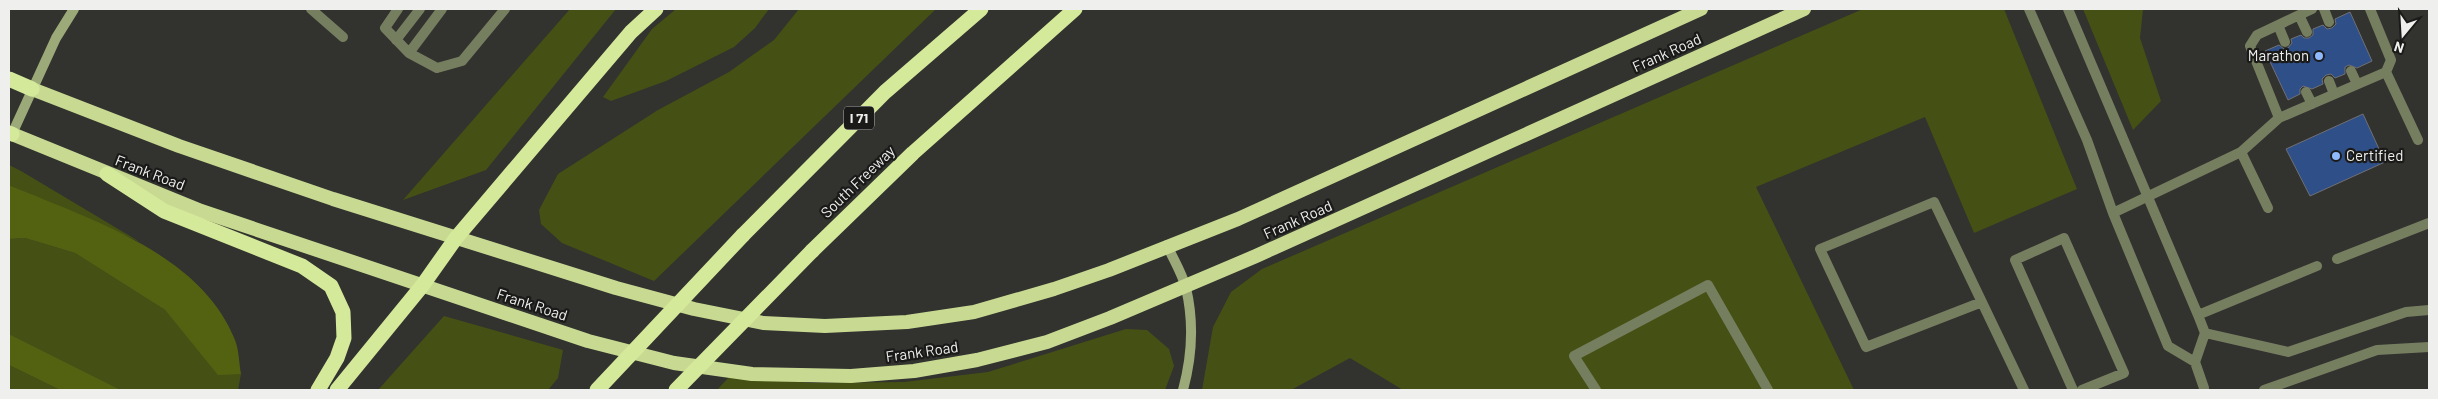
<svg xmlns="http://www.w3.org/2000/svg" width="2438" height="399" font-family="Barlow,sans-serif">
<style>
.green{fill:#455114}
.forest{fill:#536211}
.building{fill:#2f4f89;stroke:#6e7074}
.lines{fill:none;stroke-linecap:round;stroke-linejoin:round}
.service{stroke:#767e60;stroke-width:10}
.secondary{stroke:#9ca978;stroke-width:10}
.trunk{stroke:#c8da92;stroke-width:14}
.motorway{stroke:#d5e99a;stroke-width:15}
.motorway-bridge{stroke:#d5e99a;stroke-width:15}
.poi-dot{fill:#90b8fd;stroke:#1a1a19;stroke-width:2}
.labels{text-anchor:middle;stroke-width:4.5;stroke-linejoin:round;paint-order:stroke}
.shield{fill:#1a1a19;stroke:#afb0ae;stroke-width:1}
.shield-label{font-size:14px;font-weight:bold;fill:#eff0ee}
.street-label{font-size:15px;fill:#eff0ee;stroke:#1a1a19}
.poi-label{font-size:15px;fill:#eff0ee;stroke:#1a1a19;text-anchor:end}
</style>
<rect width="100%" height="100%" fill="#32322f"/>
<!-- green -->
<path class="green" d="M 570,9 L 616,9 L 486,170 L 403,200 Z
M 676,9 L 769,9 L 755,28 L 734,47 L 666,81 L 611,101 L 603,97 L 652,29 Z
M 799,9 L 936,9 L 654,281 L 562,243 L 541,224 L 539,210 L 558,174 L 658,110 L 729,72 L 774,40 Z
M 1863,9 L 2004,9 L 2077,189 L 1974,233 L 1925,117 L 1756,187 L 1854,390 L 1403,390 L 1350,358 L 1291,390 L 1202,390 L 1213,327 L 1231,292 L 1262,269 Z
M 2083,9 L 2143,9 L 2140,38 L 2161,101 L 2133,130 Z
M 9,165 L 21,171 L 140,242 L 9,185 Z
M 25,238 L 75,253 L 165,310 L 218,374 L 241,374 L 238,390 L 121,390 L 9,334 L 9,239 Z
M 444,316 L 563,350 L 558,378 L 548,390 L 378,390 Z
M 1126,329 L 1147,330 L 1169,349 L 1174,366 L 1165,390 L 717,390 L 730,376 L 811,383 L 904,382 L 988,372 Z
M 9,365 L 60,390 L 9,390 Z"/>
<!-- forest -->
<path class="forest" d="M 9,185 C 88,219 200,252 235,340 C 239,350 239,363 241,374 L 218,375 L 165,310 L 75,253 L 25,238 L 9,239 Z
M 9,334 L 121,390 L 60,390 L 9,365 Z"/>
<!-- building -->
<path class="building" d="M 2350,12 L 2372,61 L 2357,68 L 2349,65 L 2345,67 L 2345,74 L 2335,78 L 2331,74 L 2326,75 L 2322,79 L 2323,84 L 2312,89 L 2303,86 L 2300,89 L 2300,94 L 2288,100 L 2265,51 L 2279,45 L 2284,49 L 2288,48 L 2292,43 L 2291,39 L 2301,35 L 2304,38 L 2309,38 L 2313,35 L 2313,29 L 2323,25 L 2327,29 L 2332,28 L 2336,24 L 2335,19 Z
M 2363,114 L 2385,162 L 2310,196 L 2286,149 Z"/>
<g class="lines">
<!-- service -->
<path class="service" d="M 311,9 L 343,37
M 398,9 L 385,28 L 409,53 L 437,68 L 462,61 L 505,9
M 2029,9 L 2087,140 L 2113,213 L 2168,346 L 2195,362
M 2068,9 L 2198,315 L 2205,333 L 2195,362 L 2204,388
M 2324,9 L 2329,22
M 2299,15 L 2307,32
M 2278,25 L 2285,42
M 396,40 L 420,9
M 409,53 L 442,9
M 2351,71 L 2357,84
M 2386,72 L 2418,140
M 2329,81 L 2334,94
M 2306,92 L 2312,104
M 2279,118 L 2250,46 L 2257,35 L 2312,9
M 2241,152 L 2268,208
M 2113,213 L 2241,152 L 2279,118 L 2386,72 L 2391,60 L 2370,9
M 2337,259 L 2429,223
M 1982,302 L 1866,347 L 1820,249 L 1934,202 L 2024,390
M 2198,315 L 2317,266
M 2205,333 L 2288,352 L 2406,312 L 2429,310
M 1596,390 L 1574,356 L 1708,285 L 1768,390
M 2073,390 L 2015,260 L 2064,238 L 2124,373 L 2082,390
M 2264,390 L 2377,350 L 2429,347"/>
<!-- secondary -->
<path class="secondary" d="M 12,134 L 56,38 L 74,9
M 1167,245 C 1173,259 1182,273 1186,288 C 1194,322 1192,357 1183,390"/>
<!-- trunk -->
<path class="trunk" d="M 32,89 L 179,146 L 333,199 L 616,288 L 694,309 L 763,323 L 825,326 L 907,322 L 974,312 L 1054,289 L 1109,270 L 1238,219 L 1701,9
M 12,134 L 201,211 L 588,341 L 674,363 L 752,374 L 851,376 L 914,371 L 977,360 L 1047,342 L 1110,318 L 1256,256 L 1804,9"/>
<!-- motorway -->
<path class="motorway" d="M 9,79 L 32,89
M 9,133 L 12,134
M 107,174 L 164,211 L 302,266 L 331,286 L 343,312 L 344,338 L 337,358 L 318,390
M 743,235 L 885,92 L 981,9
M 812,251 L 913,153 L 1075,9
M 337,390 L 422,286 L 456,238 L 631,32 L 656,9"/>
<!-- motorway-bridge -->
<path class="motorway-bridge" d="M 597,390 L 743,235
M 676,390 L 812,251"/>
</g>
<!-- markers -->
<g class="poi-dot">
<circle cx="2319" cy="56" r="5"/>
<circle cx="2336" cy="156" r="5"/>
</g>
<g class="labels">
<!-- shield labels -->
<rect class="shield" x="844" y="106.5" width="30" height="23" rx="4"/>
<g class="shield-label">
<text x="859" y="123">I 71</text>
</g>
<!-- street labels -->
<g class="street-label">
<text transform="translate(1667 53) rotate(-24)" y="5">Frank Road</text>
<text transform="translate(150 173) rotate(21)" y="5">Frank Road</text>
<text transform="translate(858 182) rotate(-44)" y="5">South Freeway</text>
<text transform="translate(1298 220) rotate(-24)" y="5">Frank Road</text>
<text transform="translate(532 305) rotate(18)" y="5">Frank Road</text>
<text transform="translate(922 352) rotate(-8)" y="5">Frank Road</text>
</g>
<!-- poi labels -->
<g class="poi-label">
<text x="2309" y="61">Marathon</text>
<text x="2346" y="161" text-anchor="start">Certified</text>
</g>
</g>
<!-- border -->
<rect width="2438" height="399" fill="none" stroke="#eff0ee" stroke-width="20"/>
<!-- north arrow -->
<g transform="translate(2403 35) rotate(198)" stroke="#1a1a19" stroke-width="4" paint-order="stroke">
<path d="M0-4L9 19L0 12L-9 19Z" fill="#eff0ee"/>
<text y="-8" font-size="14" font-weight="bold" text-anchor="middle" fill="#eff0ee">N</text>
</g>
</svg>
